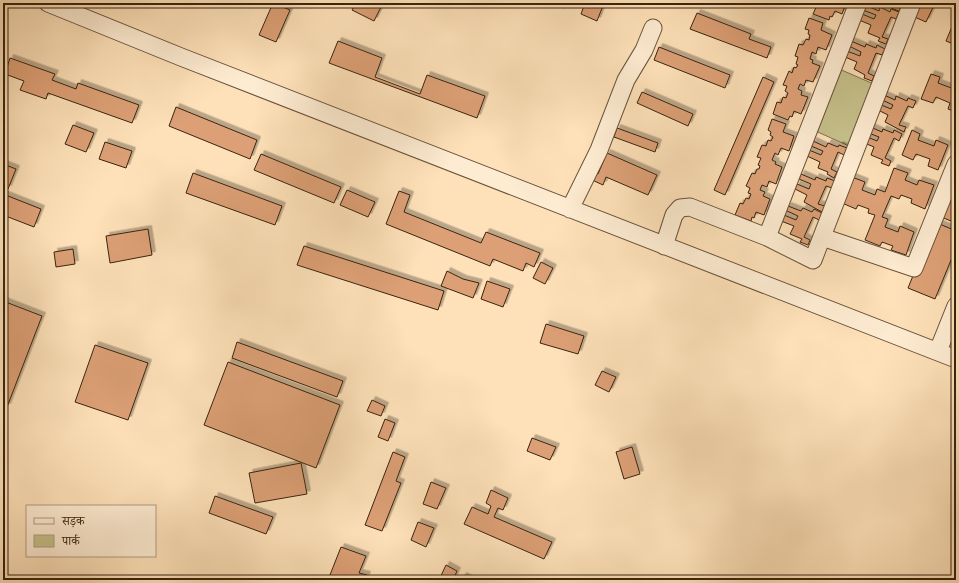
<svg xmlns="http://www.w3.org/2000/svg" width="959" height="583" font-family="'IM FELL Great Primer','Noto Serif Devanagari',serif">
<style>
.green{fill:#c6c18b;stroke:#80724d}
.building{fill:#dda076;stroke:#39240f;filter:url(#shadow)}
.lines{fill:none;stroke-linecap:round;stroke-linejoin:round}
.minor-casing{stroke:#6a533a;stroke-width:19}
.minor{stroke:#feecd2;stroke-width:17}
</style>
<defs>
<filter id="shadow"><feDropShadow dx="3.5" dy="-3.5" stdDeviation="0" flood-color="#0004"/></filter>
</defs>
<rect width="100%" height="100%" fill="#fee1b9"/>
<filter id="stains"><feTurbulence type="fractalNoise" baseFrequency=".005" numOctaves="4"/><feColorMatrix values="0 0 0 0 .2 0 0 0 0 .09 0 0 0 0 .02 0 0 0 .5 -.17"/></filter>
<radialGradient id="worn" r=".72"><stop offset=".6" stop-color="#630" stop-opacity="0"/><stop offset="1" stop-color="#630" stop-opacity=".3"/></radialGradient>
<!-- green -->
<path class="green" d="M 837,68 L 876,85 L 849,146 L 811,129 Z"/>
<!-- building -->
<path class="building" d="M 273,3 L 290,10 L 276,42 L 259,35 Z
M 300,3 L 313,3 L 311,8 Z
M 356,3 L 383,3 L 374,21 L 352,10 Z
M 555,3 L 566,3 L 564,8 Z
M 585,3 L 604,3 L 597,21 L 581,14 Z
M 818,3 L 846,3 L 842,14 L 835,11 L 832,17 L 830,16 L 829,20 L 813,14 Z
M 888,3 L 896,3 L 901,6 L 899,11 L 891,8 L 893,5 Z
M 915,3 L 935,3 L 926,22 L 910,15 Z
M 865,5 L 879,11 L 880,7 L 890,12 L 891,9 L 899,12 L 896,19 L 891,17 L 882,37 L 888,39 L 886,44 L 878,41 L 880,38 L 868,33 L 871,25 L 859,20 L 862,14 L 874,19 L 876,15 L 863,10 Z
M 697,13 L 751,34 L 749,39 L 771,47 L 767,58 L 690,29 Z
M 956,17 L 956,45 L 946,41 Z
M 809,18 L 823,23 L 821,30 L 832,35 L 826,50 L 818,47 L 816,54 L 812,52 L 810,59 L 813,60 L 812,63 L 820,66 L 813,82 L 806,80 L 804,86 L 800,84 L 798,89 L 802,91 L 801,95 L 808,97 L 801,114 L 794,111 L 792,117 L 790,116 L 788,120 L 773,114 L 777,102 L 781,103 L 783,97 L 786,98 L 788,93 L 785,91 L 787,86 L 783,85 L 789,71 L 792,73 L 794,67 L 796,68 L 798,65 L 796,64 L 798,57 L 795,56 L 799,44 L 803,45 L 806,39 L 809,40 L 810,35 L 808,34 L 809,30 L 805,29 Z
M 338,41 L 382,58 L 375,77 L 420,94 L 427,75 L 485,96 L 477,118 L 329,63 Z
M 851,41 L 865,47 L 866,44 L 876,48 L 877,45 L 885,49 L 882,55 L 876,53 L 868,73 L 874,76 L 872,81 L 864,78 L 865,75 L 854,69 L 857,62 L 845,57 L 847,51 L 860,56 L 861,52 L 849,46 Z
M 659,47 L 730,75 L 725,88 L 654,60 Z
M 10,58 L 55,74 L 52,80 L 76,89 L 78,83 L 139,105 L 132,123 L 48,93 L 46,99 L 20,90 L 24,81 L 5,74 Z
M 931,74 L 940,77 L 938,83 L 954,89 L 956,83 L 956,112 L 948,109 L 950,103 L 936,97 L 933,103 L 921,99 Z
M 763,77 L 774,82 L 725,195 L 714,190 Z
M 642,92 L 693,114 L 688,126 L 637,103 Z
M 882,94 L 895,100 L 896,96 L 907,101 L 908,98 L 916,101 L 913,108 L 908,106 L 899,125 L 906,127 L 904,132 L 885,122 L 888,115 L 876,109 L 879,104 L 891,109 L 893,105 L 880,99 Z
M 176,107 L 257,140 L 250,159 L 169,126 Z
M 772,119 L 786,124 L 783,132 L 794,136 L 789,151 L 781,148 L 778,155 L 775,153 L 772,160 L 776,162 L 775,164 L 782,167 L 776,184 L 769,181 L 767,187 L 762,185 L 760,190 L 765,192 L 763,196 L 770,199 L 764,215 L 756,212 L 754,218 L 752,217 L 751,221 L 735,215 L 740,203 L 743,204 L 746,198 L 749,199 L 751,194 L 748,193 L 750,188 L 746,186 L 752,173 L 755,174 L 757,169 L 759,169 L 760,166 L 758,165 L 761,158 L 757,157 L 762,145 L 766,146 L 768,140 L 771,141 L 773,137 L 770,135 L 771,132 L 768,130 Z
M 73,125 L 94,133 L 86,152 L 65,144 Z
M 868,126 L 882,132 L 883,129 L 893,133 L 894,130 L 902,134 L 899,141 L 894,138 L 885,158 L 891,161 L 889,166 L 881,163 L 883,160 L 871,155 L 874,147 L 862,142 L 865,136 L 877,141 L 879,137 L 866,132 Z
M 617,128 L 658,143 L 655,152 L 614,137 Z
M 912,130 L 920,134 L 918,140 L 934,146 L 936,140 L 948,145 L 938,170 L 928,166 L 930,159 L 916,154 L 913,160 L 902,155 Z
M 813,141 L 826,147 L 828,143 L 838,147 L 839,145 L 847,148 L 844,155 L 838,152 L 831,169 L 837,172 L 834,178 L 827,174 L 828,172 L 818,168 L 820,162 L 807,156 L 809,150 L 821,155 L 823,151 L 811,146 Z
M 105,142 L 132,151 L 126,168 L 99,159 Z
M 607,153 L 657,175 L 648,195 L 606,177 L 603,185 L 590,179 L 593,172 L 598,174 Z
M 261,154 L 341,187 L 334,203 L 254,170 Z
M 3,164 L 16,169 L 8,189 L 3,187 Z
M 956,167 L 956,223 L 936,215 Z
M 894,168 L 908,173 L 905,180 L 917,185 L 919,180 L 934,185 L 925,209 L 911,203 L 912,199 L 901,195 L 899,199 L 891,196 L 882,217 L 888,219 L 885,227 L 898,232 L 900,226 L 914,232 L 906,255 L 891,250 L 893,246 L 882,242 L 880,246 L 865,240 L 875,215 L 868,213 L 869,209 L 858,205 L 856,209 L 842,203 L 852,177 L 865,182 L 862,190 L 875,195 L 877,189 L 885,192 Z
M 193,173 L 282,206 L 275,225 L 186,193 Z
M 801,174 L 815,180 L 816,177 L 826,181 L 827,178 L 835,181 L 832,188 L 826,186 L 818,204 L 825,206 L 822,212 L 804,202 L 807,195 L 795,189 L 797,184 L 809,189 L 811,184 L 799,179 Z
M 347,190 L 375,202 L 368,217 L 340,205 Z
M 399,191 L 410,195 L 404,212 L 481,243 L 486,232 L 540,253 L 534,267 L 526,263 L 523,271 L 493,259 L 490,266 L 386,224 Z
M 3,194 L 41,209 L 34,227 L 3,215 Z
M 788,206 L 801,211 L 803,208 L 812,212 L 814,209 L 822,213 L 819,220 L 813,217 L 804,237 L 810,240 L 808,245 L 800,242 L 802,239 L 790,234 L 794,226 L 781,221 L 784,215 L 796,220 L 798,216 L 785,210 Z
M 935,222 L 956,231 L 956,248 L 935,299 L 908,288 Z
M 148,229 L 152,255 L 110,263 L 106,236 Z
M 304,246 L 444,291 L 438,310 L 297,265 Z
M 73,249 L 75,264 L 56,267 L 54,252 Z
M 541,262 L 553,268 L 545,284 L 533,278 Z
M 447,271 L 463,279 L 479,283 L 473,298 L 441,286 Z
M 487,281 L 510,289 L 503,307 L 481,299 Z
M 3,301 L 42,316 L 7,407 L 3,406 Z
M 546,324 L 584,336 L 578,354 L 540,343 Z
M 237,342 L 343,381 L 337,397 L 232,358 Z
M 95,345 L 148,363 L 128,420 L 75,402 Z
M 228,362 L 340,405 L 316,468 L 204,425 Z
M 602,371 L 616,377 L 609,392 L 595,385 Z
M 372,400 L 385,406 L 381,416 L 367,411 Z
M 385,419 L 395,423 L 388,441 L 378,437 Z
M 532,438 L 556,447 L 550,460 L 527,451 Z
M 632,447 L 640,474 L 624,479 L 616,452 Z
M 393,452 L 405,457 L 396,481 L 401,483 L 382,531 L 365,525 Z
M 301,463 L 307,494 L 255,503 L 249,473 Z
M 431,482 L 446,488 L 437,509 L 423,504 Z
M 491,490 L 508,498 L 503,510 L 498,508 L 494,517 L 552,542 L 544,559 L 464,524 L 472,507 L 488,514 L 491,506 L 486,503 Z
M 215,496 L 273,517 L 266,534 L 209,513 Z
M 418,522 L 434,528 L 426,547 L 411,540 Z
M 341,547 L 366,556 L 359,573 L 367,575 L 365,580 L 328,580 Z
M 446,565 L 457,571 L 453,580 L 439,580 Z
M 463,576 L 471,580 L 461,580 Z"/>
<g class="lines">
<defs>
<path id="minor" d="M 48,3 L 181,57 L 956,359
M 570,209 L 599,150 L 626,80 L 644,50 L 653,28
M 767,237 L 858,3
M 822,237 L 914,268 L 956,164
M 664,246 L 674,215 L 680,208 L 690,207 L 767,237 L 813,260 L 912,3
M 938,351 L 956,306"/>
</defs>
<!-- minor casing -->
<use href="#minor" class="minor-casing"/>
<!-- minor -->
<use href="#minor" class="minor"/>
</g>
<!-- margin -->
<rect width="959" height="583" fill="none" stroke="#fee1b9" stroke-width="16"/>
<rect x="4" y="4" width="951" height="575" fill="none" stroke="#39240f" stroke-width="2"/>
<rect x="8" y="8" width="943" height="567" fill="none" stroke="#39240f"/>
<!-- legend -->
<rect x="26" y="505" width="130" height="52" fill="#feecd2" stroke="#af9c84"/>
<rect x="34" y="518" width="20" height="6" fill="#feecd2" stroke="#af9c84"/>
<text x="62" y="525" font-size="12" fill="#39240f">सड़क</text>
<rect x="34" y="535" width="20" height="12" fill="#c6c18b" stroke="#af9c84"/>
<text x="62" y="545" font-size="12" fill="#39240f">पार्क</text>
<rect width="100%" height="100%" filter="url(#stains)"/>
<rect width="100%" height="100%" fill="url(#worn)"/>
</svg>
